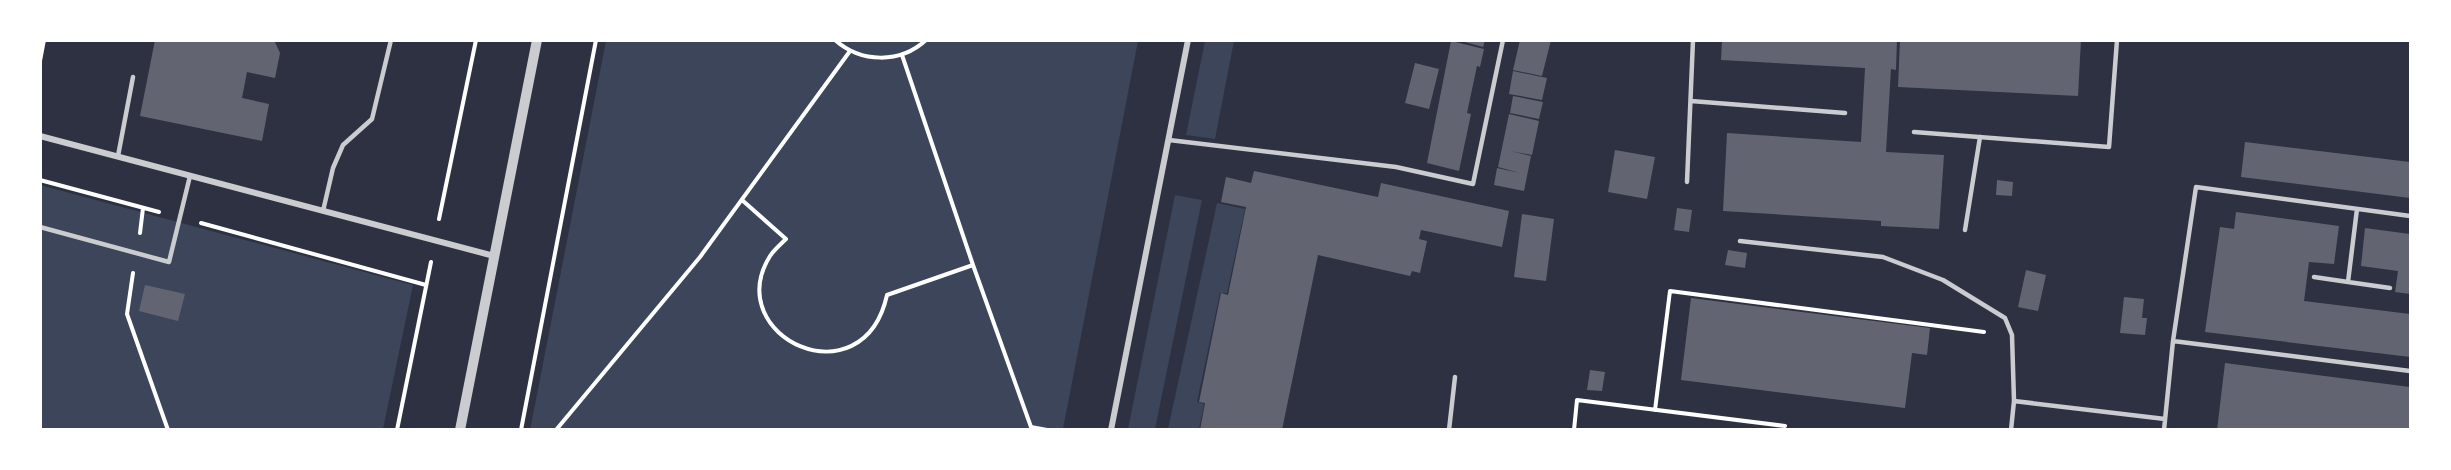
<svg xmlns="http://www.w3.org/2000/svg" width="2451" height="470" font-family="Overpass,sans-serif">
<style>
.green{fill:#3c4559}
.building{fill:#626471}
.lines{fill:none;stroke-linecap:round;stroke-linejoin:round}
.path{stroke:#fff;stroke-width:4}
.service{stroke:#caccd0;stroke-width:4.5}
.minor{stroke:#caccd0;stroke-width:6}
.tertiary{stroke:#caccd0;stroke-width:10}
</style>
<rect width="100%" height="100%" fill="#2d3142"/>
<!-- green -->
<path class="green" d="M 606,41 L 1138,41 L 1063,429 L 530,430 Z
M 1205,41 L 1234,41 L 1215,139 L 1186,135 Z
M 40,185 L 413,285 L 383,429 L 41,429 Z
M 1175,195 L 1202,200 L 1155,429 L 1128,429 Z
M 1217,203 L 1245,209 L 1227,293 L 1220,293 L 1197,402 L 1204,404 L 1199,429 L 1168,429 Z"/>
<!-- building -->
<path class="building" d="M 155,40 L 274,40 L 280,53 L 275,78 L 247,72 L 242,98 L 269,104 L 262,141 L 140,116 Z
M 1458,40 L 1485,40 L 1483,47 Z
M 1520,40 L 1551,40 L 1542,76 L 1513,70 Z
M 1722,40 L 1897,40 L 1896,70 L 1891,69 L 1886,152 L 1944,155 L 1939,229 L 1881,226 L 1881,221 L 1723,211 L 1727,133 L 1861,142 L 1865,68 L 1721,60 Z
M 1900,40 L 2081,40 L 2078,96 L 1898,87 Z
M 1451,41 L 1484,49 L 1480,67 L 1477,66 L 1467,113 L 1471,114 L 1459,171 L 1427,163 Z
M 1415,63 L 1439,69 L 1429,109 L 1405,103 Z
M 1513,71 L 1547,78 L 1542,100 L 1509,94 Z
M 1513,96 L 1543,102 L 1539,119 L 1510,113 Z
M 1509,114 L 1539,121 L 1532,155 L 1510,151 L 1531,156 L 1524,191 L 1494,185 L 1497,168 L 1520,173 L 1498,167 Z
M 2245,142 L 2410,162 L 2410,198 L 2241,177 Z
M 1615,150 L 1655,157 L 1647,199 L 1608,192 Z
M 1254,171 L 1378,197 L 1381,183 L 1509,211 L 1502,247 L 1421,230 L 1419,239 L 1427,241 L 1420,273 L 1412,271 L 1410,276 L 1318,255 L 1282,430 L 1200,430 L 1205,403 L 1199,402 L 1221,293 L 1228,295 L 1246,207 L 1221,202 L 1226,177 L 1251,183 Z
M 1997,180 L 2013,182 L 2012,196 L 1996,195 Z
M 1677,208 L 1692,210 L 1689,232 L 1674,230 Z
M 2236,212 L 2339,226 L 2334,264 L 2309,262 L 2304,301 L 2410,314 L 2410,357 L 2205,332 L 2220,227 L 2234,229 Z
M 1522,214 L 1554,219 L 1546,281 L 1514,277 Z
M 2365,228 L 2410,234 L 2410,294 L 2395,292 L 2398,271 L 2361,266 Z
M 1728,250 L 1747,253 L 1745,268 L 1725,265 Z
M 2026,270 L 2046,275 L 2038,311 L 2018,307 Z
M 145,285 L 185,294 L 178,321 L 139,311 Z
M 2124,297 L 2144,299 L 2142,318 L 2147,318 L 2145,335 L 2120,333 Z
M 1691,298 L 1930,328 L 1927,355 L 1912,353 L 1905,408 L 1681,380 Z
M 2225,363 L 2410,387 L 2410,430 L 2217,430 Z
M 1590,370 L 1605,372 L 1602,391 L 1587,390 Z"/>
<g class="lines">
<!-- path -->
<path class="path" d="M 835,40 C 861,63 900,64 926,40
M 902,55 L 973,265 L 1031,427 L 1047,430
M 40,61 L 44,40
M 40,180 L 159,212
M 742,200 L 786,239 C 781,244 774,250 770,256 C 720,337 863,403 887,295 L 973,265
M 439,219 L 476,40
M 201,223 L 426,285
M 140,233 L 143,208
M 133,273 L 127,314 L 168,430
M 1655,410 L 1670,291 L 1984,332
M 397,430 L 431,262
M 521,430 L 596,40
M 556,430 L 700,257 L 850,51
M 1574,430 L 1577,400 L 1785,426"/>
<!-- service -->
<path class="service" d="M 1691,101 L 1845,113
M 1914,132 L 2109,147 L 2117,40
M 1169,140 L 1396,167 L 1473,184 L 1503,40
M 118,156 L 133,77
M 1687,182 L 1693,40
M 2357,209 L 2348,282 L 2390,288
M 323,211 L 333,168 L 343,145 L 372,119 L 391,40
M 40,227 L 169,262 L 190,176
M 1965,230 L 1980,137
M 1740,241 L 1883,257 L 1943,280 L 2005,318 L 2012,335 L 2014,401
M 2314,277 L 2348,282
M 2173,341 L 2410,371
M 1449,430 L 1455,377
M 2011,430 L 2014,401 L 2165,419
M 2164,430 L 2173,341 L 2196,187 L 2410,216"/>
<!-- minor -->
<path class="minor" d="M 40,136 L 494,256
M 1111,430 L 1188,40"/>
<!-- tertiary -->
<path class="tertiary" d="M 460,430 L 537,40"/>
</g>
<!-- border -->
<rect width="2451" height="470" fill="none" stroke="#ffffff" stroke-width="84"/>
</svg>
